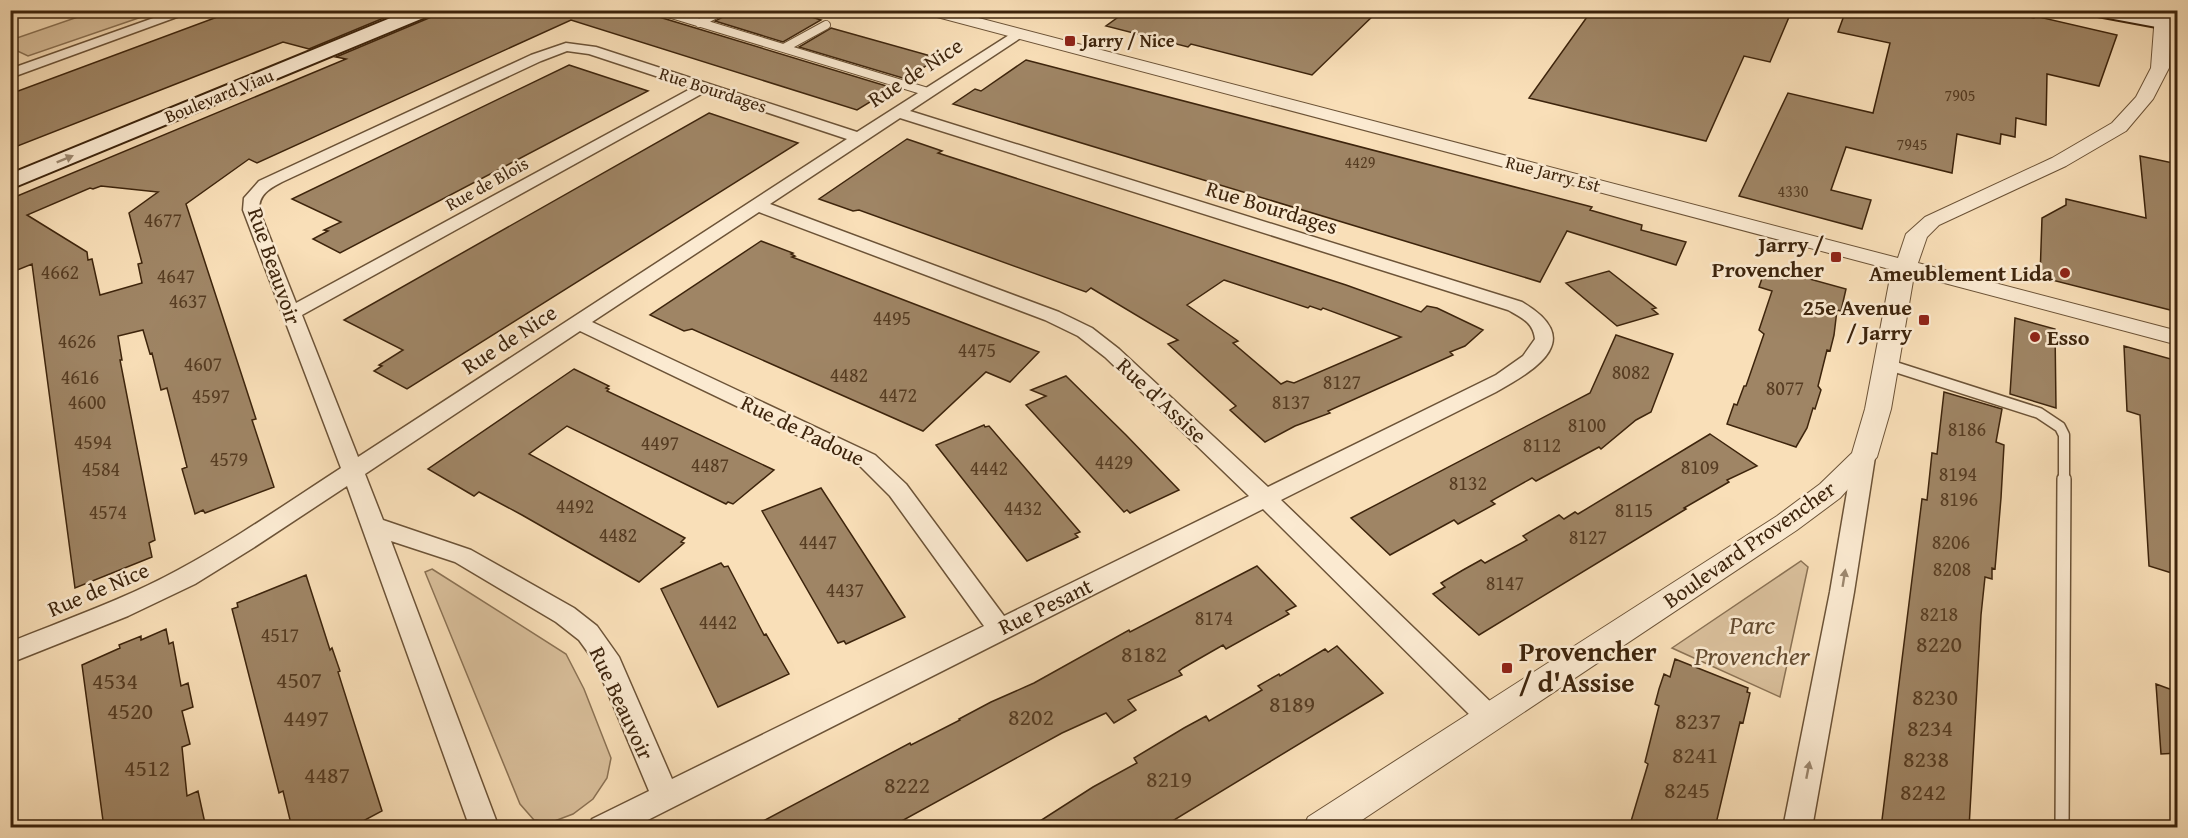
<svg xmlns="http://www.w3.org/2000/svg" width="2188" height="838" font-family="'Gentium Book Plus',serif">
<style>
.green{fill:#d9bf9b;stroke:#8b7254;stroke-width:1.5}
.building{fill:#9f8565;stroke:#3d240c;stroke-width:1.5;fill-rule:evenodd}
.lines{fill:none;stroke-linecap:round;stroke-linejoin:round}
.service-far2-casing{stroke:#6c5337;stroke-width:10}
.service-far1-casing{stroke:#6c5337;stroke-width:13}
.service-casing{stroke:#6c5337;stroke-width:16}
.minor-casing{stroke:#6c5337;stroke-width:3}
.tertiary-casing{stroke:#6c5337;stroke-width:2}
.secondary-casing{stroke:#3d240c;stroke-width:4}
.motorway-casing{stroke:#3d240c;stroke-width:3}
.service-far2{stroke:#fbead1;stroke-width:8}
.service-far1{stroke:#fbead1;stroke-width:10}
.service{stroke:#fbead1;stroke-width:13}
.minor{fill:#fbead1;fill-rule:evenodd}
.tertiary{fill:#fbead1;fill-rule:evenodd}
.secondary{fill:#fbead1;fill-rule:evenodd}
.motorway{fill:#f9dfb8;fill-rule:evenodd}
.oneway{fill:#9c876e}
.poi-dot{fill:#8f2418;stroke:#fbead1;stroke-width:2}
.labels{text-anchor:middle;stroke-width:5;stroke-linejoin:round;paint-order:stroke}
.far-number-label{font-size:16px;fill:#563c22}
.far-poi-label{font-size:18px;font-weight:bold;fill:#3d240c;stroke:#fbead1;text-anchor:start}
.far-street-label{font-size:18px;fill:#3d240c;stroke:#fbead1}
.number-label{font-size:20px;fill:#563c22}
.street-label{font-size:22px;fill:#3d240c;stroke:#fbead1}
.poi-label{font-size:22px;font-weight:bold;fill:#3d240c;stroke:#fbead1;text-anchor:end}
.near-number-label{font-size:24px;fill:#563c22}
.near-park-label{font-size:27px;font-style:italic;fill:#644b30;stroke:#fbead1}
.near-poi-label{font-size:27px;font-weight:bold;fill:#3d240c;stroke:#fbead1;text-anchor:start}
</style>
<rect width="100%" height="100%" fill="#f9dfb8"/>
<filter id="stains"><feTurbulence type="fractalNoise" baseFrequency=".00333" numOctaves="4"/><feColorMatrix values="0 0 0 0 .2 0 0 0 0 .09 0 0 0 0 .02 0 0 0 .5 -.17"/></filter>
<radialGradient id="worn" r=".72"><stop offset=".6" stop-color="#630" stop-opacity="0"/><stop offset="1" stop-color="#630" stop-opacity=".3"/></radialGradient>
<!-- green -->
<path class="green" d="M 98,10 L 159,11 L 28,56 L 11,48 L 11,40 Z
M 1801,561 L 1808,567 L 1780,697 L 1672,648 Z
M 432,569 L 566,654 L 584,689 L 611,758 L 607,778 L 593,799 L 573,814 L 552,822 L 534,820 L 520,804 L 425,572 Z"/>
<!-- building -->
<path class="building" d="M 236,10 L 403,10 L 309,49 L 283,42 L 10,149 L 10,94 Z
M 438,10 L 652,10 L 656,16 L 893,88 L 857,110 L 571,20 L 257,163 L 249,159 L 186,204 L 256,419 L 252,420 L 274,487 L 205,513 L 203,510 L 195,514 L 182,469 L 187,467 L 167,388 L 161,390 L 152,353 L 150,354 L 143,330 L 118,336 L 122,360 L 120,360 L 155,540 L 149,543 L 152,557 L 75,588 L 32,264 L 10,273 L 10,199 L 346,59 L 336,57 L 434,16 ZM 101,186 L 158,192 L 129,213 L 142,263 L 138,264 L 142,283 L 100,295 L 92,259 L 88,260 L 87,252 L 27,215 L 90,188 L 93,189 Z
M 730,10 L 790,10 L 821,20 L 783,42 L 715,21 L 727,15 Z
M 1128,10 L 1379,10 L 1312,75 L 1191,44 L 1188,47 L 1106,26 Z
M 1592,10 L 1792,10 L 1770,62 L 1744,56 L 1706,141 L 1529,98 Z
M 1846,10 L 1995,10 L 2034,18 L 2035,16 L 2117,35 L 2099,86 L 2047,74 L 2046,125 L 2016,118 L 2015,137 L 2001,134 L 2000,144 L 1957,134 L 1952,173 L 1846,147 L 1831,190 L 1871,200 L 1862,229 L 1739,196 L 1788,93 L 1873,113 L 1890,43 L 1838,32 Z
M 831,28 L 938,58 L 906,79 L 799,47 Z
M 1026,60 L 1592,207 L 1590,210 L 1642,225 L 1641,230 L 1686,242 L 1676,265 L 1567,231 L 1540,282 L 953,104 L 975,89 L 981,91 Z
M 569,65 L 648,91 L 340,253 L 313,239 L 328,231 L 324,230 L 341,222 L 292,199 Z
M 709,113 L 798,143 L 407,389 L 374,371 L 382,366 L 379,365 L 403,350 L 344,320 Z
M 907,139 L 942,151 L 938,153 L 1346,285 L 1421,312 L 1427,306 L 1437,308 L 1483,330 L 1465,346 L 1450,352 L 1453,355 L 1328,411 L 1330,413 L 1295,426 L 1265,442 L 1230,410 L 1236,406 L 1168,344 L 1178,340 L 1091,288 L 1086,292 L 859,210 L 853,211 L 819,199 ZM 1224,280 L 1308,308 L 1310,306 L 1321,310 L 1323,308 L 1401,337 L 1294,383 L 1287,381 L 1281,384 L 1233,343 L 1238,341 L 1187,305 Z
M 2140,156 L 2178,164 L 2178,312 L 2040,277 L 2042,218 L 2066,205 L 2066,199 L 2146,218 Z
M 761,241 L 793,253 L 791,254 L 795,256 L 792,257 L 1039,352 L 1010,382 L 986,372 L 923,431 L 692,329 L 684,331 L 650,315 Z
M 1766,267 L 1846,289 L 1841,311 L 1837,310 L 1834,335 L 1830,351 L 1827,350 L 1818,386 L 1821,390 L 1815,409 L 1813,408 L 1807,428 L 1796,447 L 1727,424 L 1734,404 L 1737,405 L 1744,386 L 1746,386 L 1764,334 L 1759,330 L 1772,291 L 1759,287 Z
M 1609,271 L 1656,308 L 1652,309 L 1658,314 L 1617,326 L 1566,283 Z
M 2015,318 L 2055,329 L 2056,408 L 2010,394 Z
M 1616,335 L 1673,354 L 1651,412 L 1636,420 L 1601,449 L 1599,447 L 1536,481 L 1532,478 L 1491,501 L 1495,504 L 1458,524 L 1454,520 L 1390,555 L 1351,518 L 1590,393 Z
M 2124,346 L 2178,361 L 2178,575 L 2149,566 L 2140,415 L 2127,411 Z
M 574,369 L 609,386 L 606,388 L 609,389 L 607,391 L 774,470 L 733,504 L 728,502 L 726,504 L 567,426 L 529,454 L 685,538 L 681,542 L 684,543 L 639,582 L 522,515 L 479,492 L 474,496 L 428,469 Z
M 1066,376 L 1126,435 L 1179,490 L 1130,513 L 1127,510 L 1124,512 L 1026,405 L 1046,396 L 1031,390 Z
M 1944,392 L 2002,409 L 1996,442 L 2004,445 L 2001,498 L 1995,569 L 1992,568 L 1992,579 L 1985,577 L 1981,615 L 1969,828 L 1881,828 L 1922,499 L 1927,500 L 1932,453 L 1937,454 Z
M 984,425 L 985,427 L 989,426 L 1080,532 L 1075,534 L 1078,537 L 1027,561 L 936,445 Z
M 1710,434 L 1757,466 L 1727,480 L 1729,482 L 1684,508 L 1686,509 L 1479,635 L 1433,594 L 1445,587 L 1441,583 L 1463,570 L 1481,560 L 1485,563 L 1527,540 L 1523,536 L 1559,515 L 1564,519 L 1575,512 L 1578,514 Z
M 821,488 L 905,617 L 846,644 L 844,641 L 838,643 L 762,511 Z
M 721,563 L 724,567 L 728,566 L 764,635 L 766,634 L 789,674 L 718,707 L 661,589 Z
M 1257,566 L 1296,606 L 1286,611 L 1289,614 L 1226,649 L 1223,645 L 1183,668 L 1179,671 L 1182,675 L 1128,700 L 1136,710 L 1114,723 L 1106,713 L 1062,733 L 889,828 L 750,828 L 910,743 L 911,745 L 960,720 L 959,719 L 991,702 L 1034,683 L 1129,630 L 1130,632 Z
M 306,575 L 330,650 L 332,648 L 340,671 L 338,672 L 382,811 L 350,828 L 292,828 L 283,791 L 279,793 L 232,609 L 238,607 L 237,603 Z
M 166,629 L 169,644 L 173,642 L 181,686 L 188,683 L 193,707 L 182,711 L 190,744 L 182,747 L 187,796 L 198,791 L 206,828 L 104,828 L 82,665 L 120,648 L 119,645 L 141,636 L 141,640 Z
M 1337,646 L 1383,693 L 1161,828 L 1029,828 L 1093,787 L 1137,763 L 1134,758 L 1184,728 L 1206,716 L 1209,721 L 1262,690 L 1258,686 L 1279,674 L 1280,676 L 1325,649 L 1328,652 Z
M 1675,659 L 1748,688 L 1747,692 L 1750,693 L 1743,723 L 1740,722 L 1715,828 L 1629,828 L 1648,764 L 1645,762 L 1659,706 L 1655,704 L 1659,689 L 1664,674 L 1670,677 Z
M 2156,684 L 2178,692 L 2178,753 L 2161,754 Z"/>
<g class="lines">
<defs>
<path id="service-far2" d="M 658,10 L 928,92
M 699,23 L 724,10
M 784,48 L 826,25"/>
<path id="service-far1" d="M 1886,364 L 2039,413 L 2060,427 L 2064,435 L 2064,481"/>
<path id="service" d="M 2062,828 L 2064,479"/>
<path id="minor" d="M 176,10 L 196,10 L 10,78 L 10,69 Z
M 1017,30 L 1022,31 L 1024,34 L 1022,37 L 910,111 L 1522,302 C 1585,339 1539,368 1496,392 L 1281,500 L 1498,709 L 1502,717 L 1498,725 L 1489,728 L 1480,725 L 1263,509 L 632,828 L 588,828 L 592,819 L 649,791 L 595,662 L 579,640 L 556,622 L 455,562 L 391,541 L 499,828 L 470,828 L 347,486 L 253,548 L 195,584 L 128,616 L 10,663 L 10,642 C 67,619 125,599 178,570 C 234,540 287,503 341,468 L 243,210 L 244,198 L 259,181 L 531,55 L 566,43 L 596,47 L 857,132 ZM 567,51 L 589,54 L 692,88 L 296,303 L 259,210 C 259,194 269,189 282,182 L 541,61 ZM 705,92 L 847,139 L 358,457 L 302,315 ZM 900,118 L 1508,310 C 1522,318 1533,322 1535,339 L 1523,356 L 1496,375 L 1268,487 L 1119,349 L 1092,328 L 1059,312 L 770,204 ZM 759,212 L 1045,320 L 1078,336 L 1105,357 L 1249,496 L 1004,616 L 906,484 L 875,455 L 592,322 ZM 580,331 L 859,465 L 890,496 L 984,626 L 672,779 L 619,657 L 597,626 L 574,608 L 471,550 L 383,520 L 365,474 Z
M 1864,449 L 1872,452 L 1875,457 L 1854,592 L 1812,828 L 1783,828 L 1830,592 L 1853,457 L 1856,452 Z"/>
<path id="tertiary" d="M 920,10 L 948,10 L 1898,258 L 1906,234 L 1925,217 L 2052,158 L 2112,123 L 2136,97 L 2151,68 L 2155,15 L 2162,10 L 2169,12 L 2171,15 L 2169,68 L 2153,99 L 2126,131 L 2066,166 L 1939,225 L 1927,237 L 1918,263 L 2178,331 L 2178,345 L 1914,275 L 1891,409 L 1877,457 L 1840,498 L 1797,530 L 1350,828 L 1303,828 L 1308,817 L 1777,516 L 1820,484 L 1852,453 L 1865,409 L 1889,283 L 1893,270 L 922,13 Z"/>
<path id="secondary" d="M 410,10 L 436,10 L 433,14 L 10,189 L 10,174 Z
M 2083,10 L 2124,10 L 2178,20 L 2178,31 L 2092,15 Z"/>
<path id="motorway" d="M 2160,10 L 2178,10 L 2178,18 L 2163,14 Z"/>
</defs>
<!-- service-far2 casing -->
<use href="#service-far2" class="service-far2-casing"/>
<!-- service-far1 casing -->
<use href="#service-far1" class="service-far1-casing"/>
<!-- service casing -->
<use href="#service" class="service-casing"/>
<!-- minor casing -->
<use href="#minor" class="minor-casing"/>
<!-- tertiary casing -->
<use href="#tertiary" class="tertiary-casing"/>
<!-- secondary casing -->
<use href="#secondary" class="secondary-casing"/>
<!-- motorway casing -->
<use href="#motorway" class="motorway-casing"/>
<!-- service-far2 -->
<use href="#service-far2" class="service-far2"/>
<!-- service-far1 -->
<use href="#service-far1" class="service-far1"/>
<!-- service -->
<use href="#service" class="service"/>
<!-- minor -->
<use href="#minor" class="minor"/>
<!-- tertiary -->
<use href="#tertiary" class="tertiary"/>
<!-- secondary -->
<use href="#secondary" class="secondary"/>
<!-- motorway -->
<use href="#motorway" class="motorway"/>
</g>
<!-- one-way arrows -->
<defs><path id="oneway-solid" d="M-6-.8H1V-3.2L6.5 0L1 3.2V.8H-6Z" transform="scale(1.5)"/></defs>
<g class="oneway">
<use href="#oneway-solid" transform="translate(65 159) rotate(-22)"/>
<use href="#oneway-solid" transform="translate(1844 578) rotate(-81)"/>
<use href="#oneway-solid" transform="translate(1808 770) rotate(-79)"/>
</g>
<!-- markers -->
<g class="poi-dot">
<rect x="1064" y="35" width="12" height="12" rx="3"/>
<rect x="1830" y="251" width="12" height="12" rx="3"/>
<circle cx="2065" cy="273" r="6"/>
<rect x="1918" y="314" width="12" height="12" rx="3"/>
<circle cx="2035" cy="337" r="6"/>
<rect x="1501" y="662" width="12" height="12" rx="3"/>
</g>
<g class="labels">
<!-- far-number labels -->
<g class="far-number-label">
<text x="1960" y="101">7905</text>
<text x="1912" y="150">7945</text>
<text x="1360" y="168">4429</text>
<text x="1793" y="197">4330</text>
</g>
<!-- far-poi labels -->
<g class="far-poi-label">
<text x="1082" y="47">Jarry / Nice</text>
</g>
<!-- far-street labels -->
<g class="far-street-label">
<text transform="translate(713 90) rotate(18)" y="6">Rue Bourdages</text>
<text transform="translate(219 96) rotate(-22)" y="6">Boulevard Viau</text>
<text transform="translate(1553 174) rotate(15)" y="6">Rue Jarry Est</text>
<text transform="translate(487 184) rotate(-29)" y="6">Rue de Blois</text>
</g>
<!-- number labels -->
<g class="number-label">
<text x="163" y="227">4677</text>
<text x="60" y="279">4662</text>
<text x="176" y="283">4647</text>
<text x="188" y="308">4637</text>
<text x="892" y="325">4495</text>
<text x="77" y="348">4626</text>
<text x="977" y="357">4475</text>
<text x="203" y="371">4607</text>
<text x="1631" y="379">8082</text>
<text x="849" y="382">4482</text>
<text x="80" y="384">4616</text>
<text x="1342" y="389">8127</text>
<text x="1785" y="395">8077</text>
<text x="898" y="402">4472</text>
<text x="211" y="403">4597</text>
<text x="87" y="409">4600</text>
<text x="1291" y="409">8137</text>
<text x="1587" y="432">8100</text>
<text x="1967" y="436">8186</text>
<text x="93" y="449">4594</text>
<text x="660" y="450">4497</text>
<text x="1542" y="452">8112</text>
<text x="229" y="466">4579</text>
<text x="1114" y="469">4429</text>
<text x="710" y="472">4487</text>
<text x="1700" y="474">8109</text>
<text x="989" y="475">4442</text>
<text x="101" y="476">4584</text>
<text x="1958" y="481">8194</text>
<text x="1468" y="490">8132</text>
<text x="1959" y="506">8196</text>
<text x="575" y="513">4492</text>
<text x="1023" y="515">4432</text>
<text x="1634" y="517">8115</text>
<text x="108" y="519">4574</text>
<text x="618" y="542">4482</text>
<text x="1588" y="544">8127</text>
<text x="818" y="549">4447</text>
<text x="1951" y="549">8206</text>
<text x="1952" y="576">8208</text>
<text x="1505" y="590">8147</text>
<text x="845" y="597">4437</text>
<text x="1939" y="621">8218</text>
<text x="1214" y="625">8174</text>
<text x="718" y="629">4442</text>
<text x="280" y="642">4517</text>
</g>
<!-- street labels -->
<g class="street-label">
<text transform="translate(915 72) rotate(-33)" y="8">Rue de Nice</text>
<text transform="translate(1272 207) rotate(17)" y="8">Rue Bourdages</text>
<text transform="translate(275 266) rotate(71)" y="8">Rue Beauvoir</text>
<text transform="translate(509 339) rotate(-33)" y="8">Rue de Nice</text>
<text transform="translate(1162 400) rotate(43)" y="8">Rue d'Assise</text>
<text transform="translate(803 430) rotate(26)" y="8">Rue de Padoue</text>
<text transform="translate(1749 544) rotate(-35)" y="8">Boulevard Provencher</text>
<text transform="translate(98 589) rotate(-23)" y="8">Rue de Nice</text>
<text transform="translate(1045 606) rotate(-26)" y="8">Rue Pesant</text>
<text transform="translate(622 703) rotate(65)" y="8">Rue Beauvoir</text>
</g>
<!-- poi labels -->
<g class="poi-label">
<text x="1824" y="252">Jarry /<tspan x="1824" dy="25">Provencher</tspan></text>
<text x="2053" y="281">Ameublement Lida</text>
<text x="1912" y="315">25e Avenue<tspan x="1912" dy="25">/ Jarry</tspan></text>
<text x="2047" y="345" text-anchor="start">Esso</text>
</g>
<!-- near-number labels -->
<g class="near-number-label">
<text x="1939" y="652">8220</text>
<text x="1144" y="662">8182</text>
<text x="299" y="688">4507</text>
<text x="115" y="689">4534</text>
<text x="1935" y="705">8230</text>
<text x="1292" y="712">8189</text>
<text x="130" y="719">4520</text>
<text x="1031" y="725">8202</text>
<text x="306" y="726">4497</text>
<text x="1698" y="729">8237</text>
<text x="1930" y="736">8234</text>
<text x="1695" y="763">8241</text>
<text x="1926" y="767">8238</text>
<text x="147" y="776">4512</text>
<text x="327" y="783">4487</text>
<text x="1169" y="787">8219</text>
<text x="907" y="793">8222</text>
<text x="1687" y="798">8245</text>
<text x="1923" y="800">8242</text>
</g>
<!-- near-park labels -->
<g class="near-park-label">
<text x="1752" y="634">Parc<tspan x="1752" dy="31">Provencher</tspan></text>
</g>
<!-- near-poi labels -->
<g class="near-poi-label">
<text x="1519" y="661">Provencher<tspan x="1519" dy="31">/ d'Assise</tspan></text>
</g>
</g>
<!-- margin -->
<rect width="2188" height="838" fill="none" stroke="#f9dfb8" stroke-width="36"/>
<rect x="12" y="12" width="2164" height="814" fill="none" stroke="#3d240c" stroke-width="3"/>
<rect x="18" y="18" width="2152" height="802" fill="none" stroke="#3d240c" stroke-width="1.5"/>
<rect width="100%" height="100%" filter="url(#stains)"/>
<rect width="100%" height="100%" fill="url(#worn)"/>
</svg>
